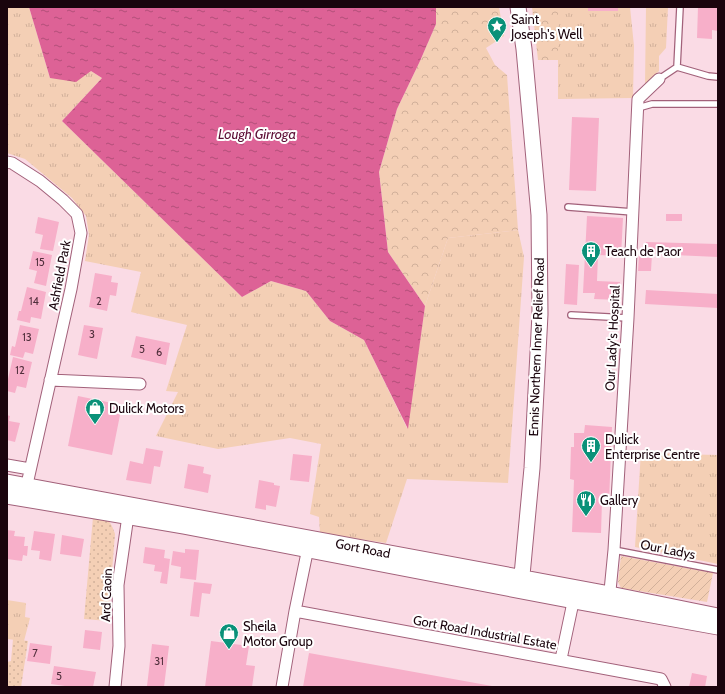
<svg xmlns="http://www.w3.org/2000/svg" width="725" height="694" font-family="Cabin,sans-serif">
<style>
.grass{fill:url(#grass-tufts)}
.forest{fill:url(#forest-crowns)}
.park{fill:url(#park-dots)}
.garden{fill:url(#garden-furrows)}
.water{fill:url(#water-ripples)}
.building{fill:#f7afc9}
.lines{fill:none;stroke-linecap:round;stroke-linejoin:round}
.lane-casing{stroke:#a2617a;stroke-width:8}
.street-casing{stroke:#a2617a;stroke-width:13}
.secondary-casing{stroke:#a2617a;stroke-width:17}
.lane{stroke:#fff;stroke-width:5.5}
.street{stroke:#fff;stroke-width:11}
.secondary{stroke:#fff;stroke-width:15}
.labels{text-anchor:middle;stroke-width:4;stroke-linejoin:round;paint-order:stroke}
.number-label{font-size:11px;fill:#512f3c}
.poi-label{font-size:13px;fill:#1a040d;stroke:#fff;text-anchor:start}
.street-label{font-size:13px;fill:#1a040d;stroke:#fff}
.water-label{font-size:14px;font-style:italic;fill:#5d0e35;stroke:#fff}
</style>
<defs>
<pattern id="grass-tufts" width="24" height="20" patternUnits="userSpaceOnUse"><rect width="24" height="20" fill="#f4cfb5"/><path d="M3 7l-1-3M5 7V3M7 7l1-3M15 17l-1-3M17 17v-4M19 17l1-3" fill="none" stroke="#d1b09a"/></pattern>
<pattern id="forest-crowns" width="20" height="18" patternUnits="userSpaceOnUse"><rect width="20" height="18" fill="#f4cfb5"/><path d="M2 6a3 3 0 1 1 6 0M12 15a3 3 0 1 1 6 0" fill="none" stroke="#d1b09a"/></pattern>
<pattern id="park-dots" width="8" height="8" patternUnits="userSpaceOnUse"><rect width="8" height="8" fill="#f4cfb5"/><path d="M2 2h.1M6 6h.1" fill="none" stroke="#d1b09a" stroke-width="1.8" stroke-linecap="round"/></pattern>
<pattern id="garden-furrows" width="10" height="10" patternUnits="userSpaceOnUse"><rect width="10" height="10" fill="#f4cfb5"/><path d="M-1 1l2-2M0 10L10 0M9 11l2-2" fill="none" stroke="#d1b09a"/></pattern>
<pattern id="water-ripples" width="26" height="14" patternUnits="userSpaceOnUse"><rect width="26" height="14" fill="#dd6296"/><path d="M2 4q2-2 4 0t4 0M15 11q2-2 4 0t4 0" fill="none" stroke="#b24f79"/></pattern>
</defs>
<rect width="100%" height="100%" fill="#fadbe5"/>
<!-- grass -->
<path class="grass" d="M 7,7 L 29,7 L 50,78 L 91,71 L 102,78 L 62,121 L 242,297 L 271,281 L 306,291 L 330,321 L 364,340 L 407,428 L 425,306 L 448,238 L 518,230 L 524,257 L 508,483 L 407,479 L 386,543 L 320,533 L 319,517 L 310,514 L 321,444 L 290,438 L 218,449 L 156,436 L 178,392 L 166,391 L 187,325 L 131,312 L 141,272 L 85,261 L 89,235 L 86,216 L 72,198 L 25,159 L 7,153 Z
M 558,7 L 630,7 L 634,46 L 633,98 L 558,99 Z
M 646,7 L 668,7 L 666,48 L 659,56 L 659,71 L 645,84 Z
M 641,451 L 675,454 L 718,455 L 718,564 L 635,547 Z
M 7,600 L 26,603 L 25,617 L 30,618 L 24,641 L 7,639 Z"/>
<!-- forest -->
<path class="forest" d="M 436,7 L 499,7 L 504,36 L 486,48 L 495,65 L 507,75 L 518,230 L 448,238 L 425,306 L 388,252 L 379,172 L 397,109 L 420,61 L 436,24 Z
M 532,7 L 558,7 L 558,60 L 538,60 Z"/>
<!-- park -->
<path class="park" d="M 93,517 C 108,519 110,519 115,534 L 108,621 L 84,619 Z
M 13,639 L 28,641 L 21,687 L 7,686 L 7,662 L 11,661 Z"/>
<!-- garden -->
<path class="garden" d="M 621,556 L 713,573 L 707,602 L 621,588 L 618,582 Z"/>
<!-- water -->
<path class="water" d="M 29,7 L 436,7 L 436,24 L 420,61 L 397,109 L 379,172 L 388,252 L 425,306 L 408,429 L 364,340 L 330,321 L 306,291 L 271,281 L 242,297 L 62,121 L 102,78 L 91,71 L 76,82 L 50,78 Z"/>
<!-- building -->
<path class="building" d="M 588,7 L 618,7 L 618,11 L 588,11 Z
M 698,7 L 718,7 L 718,31 L 712,30 L 712,39 L 697,38 Z
M 572,117 L 599,118 L 596,191 L 569,190 Z
M 666,214 L 682,214 L 682,221 L 666,221 Z
M 587,216 L 623,218 L 621,256 L 598,255 L 597,281 L 620,282 L 619,300 L 594,299 L 595,293 L 583,293 Z
M 38,217 L 59,222 L 53,251 L 40,249 L 43,235 L 35,233 Z
M 646,242 L 718,244 L 718,257 L 652,254 L 651,271 L 638,271 L 639,254 L 645,254 Z
M 33,251 L 52,255 L 46,286 L 34,283 L 37,271 L 29,269 Z
M 566,264 L 579,265 L 577,305 L 564,304 Z
M 95,273 L 112,276 L 111,282 L 118,283 L 116,296 L 110,295 L 107,311 L 89,307 Z
M 27,287 L 46,292 L 41,319 L 31,317 L 30,323 L 17,320 L 19,311 L 21,311 Z
M 646,290 L 718,294 L 718,308 L 645,304 Z
M 20,325 L 39,329 L 33,354 L 25,352 L 23,358 L 10,355 L 12,346 L 15,347 Z
M 84,325 L 103,328 L 97,359 L 78,355 Z
M 136,336 L 170,343 L 166,365 L 131,357 Z
M 13,357 L 32,362 L 26,388 L 17,386 L 15,393 L 7,391 L 7,379 L 8,379 Z
M 78,396 L 122,405 L 112,455 L 68,446 Z
M 7,415 L 10,416 L 9,421 L 20,423 L 15,442 L 7,440 Z
M 585,425 L 612,427 L 609,502 L 602,501 L 601,533 L 572,532 L 574,480 L 570,479 L 571,447 L 574,447 L 574,433 L 584,433 Z
M 146,448 L 163,451 L 160,467 L 154,466 L 151,484 L 126,480 L 130,461 L 143,464 Z
M 293,454 L 312,456 L 309,482 L 290,480 Z
M 188,464 L 204,467 L 203,473 L 211,475 L 208,493 L 184,488 Z
M 259,480 L 274,483 L 274,485 L 280,486 L 276,507 L 266,505 L 266,510 L 255,508 Z
M 7,530 L 15,531 L 14,536 L 25,537 L 24,546 L 28,546 L 27,556 L 23,555 L 22,561 L 7,559 Z
M 34,531 L 55,534 L 51,561 L 39,559 L 40,551 L 31,550 Z
M 62,535 L 84,539 L 81,557 L 60,554 Z
M 145,547 L 165,550 L 164,558 L 170,559 L 167,584 L 160,583 L 162,572 L 154,571 L 155,565 L 143,563 Z
M 185,549 L 199,550 L 196,580 L 180,578 L 181,567 L 171,565 L 173,551 L 185,553 Z
M 194,582 L 212,584 L 210,594 L 202,593 L 199,617 L 190,616 Z
M 85,630 L 102,632 L 100,650 L 83,648 Z
M 211,641 L 249,646 L 246,665 L 255,666 L 252,687 L 205,687 Z
M 30,643 L 52,646 L 50,664 L 27,661 Z
M 152,644 L 169,646 L 164,687 L 147,686 Z
M 309,653 L 492,686 L 492,687 L 303,687 Z
M 54,666 L 96,672 L 93,687 L 72,687 L 51,684 Z
M 692,673 L 707,676 L 705,687 L 689,687 Z"/>
<g class="lines">
<defs>
<path id="lane" d="M 677,67 L 680,7
M 677,67 L 708,76 L 718,77
M 659,79 L 677,67
M 638,108 L 652,104 L 718,104
M 568,207 L 633,212
M 571,315 L 628,318
M 614,550 L 718,570"/>
<path id="street" d="M 7,162 L 12,163 L 40,181 L 63,200 L 77,214 L 81,233 L 71,289 L 25,493
M 50,380 L 140,384
M 7,465 L 30,469
M 309,543 L 295,611 L 661,679 L 665,687
M 609,601 L 614,550 L 628,318 L 638,99 L 659,79
M 561,659 L 575,593
M 115,687 L 119,646 L 118,585 L 129,509
M 282,687 L 295,611"/>
<path id="secondary" d="M 518,7 L 524,49 L 539,215 L 540,314 L 532,468 L 521,586
M 7,482 L 610,594 L 718,616
M 7,496 L 184,526 L 574,601 L 718,627"/>
</defs>
<!-- lane casing -->
<use href="#lane" class="lane-casing"/>
<!-- street casing -->
<use href="#street" class="street-casing"/>
<!-- secondary casing -->
<use href="#secondary" class="secondary-casing"/>
<!-- lane -->
<use href="#lane" class="lane"/>
<!-- street -->
<use href="#street" class="street"/>
<!-- secondary -->
<use href="#secondary" class="secondary"/>
</g>
<!-- icons -->
<defs>
<symbol id="sight-pin" viewBox="-11 -11 22 30"><path d="M0 17L-7.5 6A9.5 9.5 0 1 1 7.5 6Z" fill="#0a9179" stroke="#fff"/><path d="M0-6L1.8-2.2L6-1.7L2.9 1.2L3.7 5.4L0 3.3L-3.7 5.4L-2.9 1.2L-6-1.7L-1.8-2.2Z" fill="#fff"/></symbol>
<symbol id="building-pin" viewBox="-11 -11 22 30"><path d="M0 17L-7.5 6A9.5 9.5 0 1 1 7.5 6Z" fill="#0a9179" stroke="#fff"/><path d="M-4-6H4V6H1V3H-1V6H-4ZM-2.5-4.3h1.7v1.8h-1.7ZM.8-4.3h1.7v1.8H.8ZM-2.5-1h1.7V.8h-1.7ZM.8-1h1.7V.8H.8Z" fill="#fff"/></symbol>
<symbol id="shop-pin" viewBox="-11 -11 22 30"><path d="M0 17L-7.5 6A9.5 9.5 0 1 1 7.5 6Z" fill="#0a9179" stroke="#fff"/><path d="M-5-2.5h2.3a2.7 3.5 0 0 1 5.4 0H5L5.5 6h-11ZM-1.5-2.5h3a1.5 2.3 0 0 0-3 0Z" fill="#fff"/></symbol>
<symbol id="restaurant-pin" viewBox="-11 -11 22 30"><path d="M0 17L-7.5 6A9.5 9.5 0 1 1 7.5 6Z" fill="#0a9179" stroke="#fff"/><path d="M-5-6h1v4h1v-4h1v4h1v-4h1v5L-1.5 .5V6h-2V.5L-5-1ZM5-6V6H3V1.5H1.5Q1.5-4 5-6Z" fill="#fff"/></symbol>
</defs>
<g fill-rule="evenodd">
<use href="#sight-pin" x="486" y="15" width="22" height="30"/>
<use href="#building-pin" x="580" y="240" width="22" height="30"/>
<use href="#shop-pin" x="84" y="397" width="22" height="30"/>
<use href="#building-pin" x="580" y="435" width="22" height="30"/>
<use href="#restaurant-pin" x="575" y="489" width="22" height="30"/>
<use href="#shop-pin" x="218" y="622" width="22" height="30"/>
</g>
<g class="labels">
<!-- number labels -->
<g class="number-label">
<text x="40" y="266">15</text>
<text x="34" y="305">14</text>
<text x="99" y="305">2</text>
<text x="92" y="338">3</text>
<text x="27" y="341">13</text>
<text x="142" y="353">5</text>
<text x="159" y="356">6</text>
<text x="20" y="374">12</text>
<text x="35" y="657">7</text>
<text x="159" y="665">31</text>
<text x="59" y="680">5</text>
</g>
<!-- poi labels -->
<g class="poi-label">
<text x="511" y="24">Saint<tspan x="511" dy="15">Joseph's Well</tspan></text>
<text x="605" y="256">Teach de Paor</text>
<text x="109" y="413">Dulick Motors</text>
<text x="605" y="444">Dulick<tspan x="605" dy="15">Enterprise Centre</tspan></text>
<text x="600" y="505">Gallery</text>
<text x="243" y="631">Sheila<tspan x="243" dy="15">Motor Group</tspan></text>
</g>
<!-- street labels -->
<g class="street-label">
<text transform="translate(59 275) rotate(-79)" y="5">Ashfield Park</text>
<text transform="translate(612 338) rotate(-87)" y="5">Our Lady's Hospital</text>
<text transform="translate(536 347) rotate(-88)" y="5">Ennis Northern Inner Relief Road</text>
<text transform="translate(363 548) rotate(11)" y="5">Gort Road</text>
<text transform="translate(668 549) rotate(11)" y="5">Our Ladys</text>
<text transform="translate(106 595) rotate(-88)" y="5">Ard Caoin</text>
<text transform="translate(485 632) rotate(10)" y="5">Gort Road Industrial Estate</text>
</g>
<!-- water labels -->
<g class="water-label">
<text x="257" y="139">Lough Girroga</text>
</g>
</g>
<!-- border -->
<rect width="725" height="694" fill="none" stroke="#1a040d" stroke-width="16"/>
</svg>
